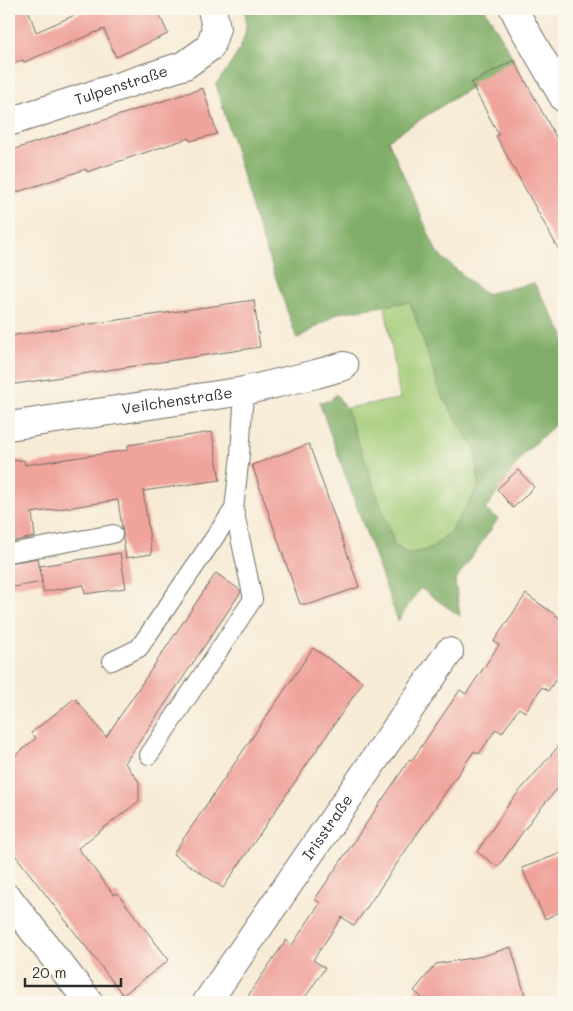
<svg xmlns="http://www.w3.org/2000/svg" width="573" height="1011" font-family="Mali,sans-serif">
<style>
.green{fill:#a1ca76;stroke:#667a50}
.forest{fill:#80ae67;stroke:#566c49}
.building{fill:#efa39b}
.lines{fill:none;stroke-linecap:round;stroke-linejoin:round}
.lane-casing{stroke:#726e67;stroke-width:20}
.street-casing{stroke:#726e67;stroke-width:30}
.lane{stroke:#fff;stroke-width:18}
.street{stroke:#fff;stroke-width:28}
.labels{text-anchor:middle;stroke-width:5;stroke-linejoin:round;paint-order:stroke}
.street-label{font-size:15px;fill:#2b2b2b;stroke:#fbf7ec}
</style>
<rect width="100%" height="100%" fill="#fbf7ec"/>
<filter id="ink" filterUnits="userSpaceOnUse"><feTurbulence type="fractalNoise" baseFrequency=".02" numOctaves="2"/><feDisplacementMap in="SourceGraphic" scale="10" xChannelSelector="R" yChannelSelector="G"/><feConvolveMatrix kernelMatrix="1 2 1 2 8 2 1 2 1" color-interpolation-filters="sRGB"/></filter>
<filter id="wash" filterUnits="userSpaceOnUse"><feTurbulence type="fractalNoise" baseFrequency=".0096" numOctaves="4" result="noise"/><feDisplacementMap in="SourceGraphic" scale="20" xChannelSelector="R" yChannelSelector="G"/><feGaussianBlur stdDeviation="1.12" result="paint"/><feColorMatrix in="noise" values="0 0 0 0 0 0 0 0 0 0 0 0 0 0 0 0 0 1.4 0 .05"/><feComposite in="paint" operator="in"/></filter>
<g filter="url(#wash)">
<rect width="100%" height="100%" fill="#f7ebd6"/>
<!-- green -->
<path class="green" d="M 410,301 L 442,396 L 475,449 L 479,486 L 451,531 L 431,549 L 408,554 L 395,546 L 346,408 L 400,399 L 385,305 Z"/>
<!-- forest -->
<path class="forest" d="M 244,9 L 485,9 L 514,60 L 388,140 L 437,253 L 485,294 L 534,283 L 564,335 L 564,416 L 523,455 L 485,510 L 498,519 L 455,581 L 460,616 L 420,588 L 398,621 L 319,402 L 330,401 L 336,394 L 346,408 L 395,546 L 408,554 L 431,549 L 451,531 L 479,486 L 475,449 L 442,396 L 410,302 L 338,313 L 297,339 L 255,218 L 216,84 C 232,63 253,37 244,9 Z"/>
<g id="blocks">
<!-- building -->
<path class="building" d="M 9,9 L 28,9 L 36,32 L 89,9 L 157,9 L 168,34 L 116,57 L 104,29 L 24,62 L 23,60 L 9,65 Z
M 514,60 L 564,152 L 564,259 L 496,136 L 499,135 L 471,83 Z
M 203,88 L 217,134 L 190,141 L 189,138 L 87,172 L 86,169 L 9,195 L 9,151 Z
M 254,300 L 260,347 L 9,385 L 9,336 Z
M 212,432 L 220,480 L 143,491 L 152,554 L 126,558 L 123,538 L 123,533 L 122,528 L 118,500 L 32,513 L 35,537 L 9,542 L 9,461 L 24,460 L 25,465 L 128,450 L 128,445 Z
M 309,444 L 359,587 L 311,604 L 300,604 L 252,465 Z
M 518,470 L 534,487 L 513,508 L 497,489 Z
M 120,553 L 126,588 L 85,594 L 84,585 L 43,592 L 40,566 Z
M 38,558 L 42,582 L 9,588 L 9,563 Z
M 216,573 L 240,590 L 241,592 L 125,763 L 139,782 L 139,801 L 78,848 L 114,895 L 117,893 L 169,960 L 123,995 L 9,847 L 9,761 L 36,738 L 31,733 L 75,698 L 106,737 Z
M 526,594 L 564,621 L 564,667 L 548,691 L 542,687 L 525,712 L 519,708 L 502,733 L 496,729 L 479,754 L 474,751 L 354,926 L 342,917 L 313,960 L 325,968 L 302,1002 L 244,1002 L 286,940 L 292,945 L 320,903 L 315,899 L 410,759 L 412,760 L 460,690 L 466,694 L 499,645 L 494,641 Z
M 313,648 L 363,682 L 223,888 L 173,854 Z
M 564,740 L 564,781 L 534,816 L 498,867 L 477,852 L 511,801 Z
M 564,852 L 564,910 L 545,919 L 522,868 Z
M 511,947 L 527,1002 L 427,1002 L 414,991 L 436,964 L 483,956 Z"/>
</g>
</g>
<g filter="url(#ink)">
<use href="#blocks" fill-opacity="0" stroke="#726e67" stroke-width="1"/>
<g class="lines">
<defs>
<path id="lane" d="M 9,553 L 113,534
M 112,661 L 139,648 L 234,509
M 149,755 L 253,599 L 234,509 L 240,455 L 244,391"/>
<g id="street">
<path d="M 514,9 L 522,25 L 564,98"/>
<path id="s1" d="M 9,122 L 185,65 L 210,47 L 216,28 L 212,9"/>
<path id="s2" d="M 9,426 L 244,391 L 316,374 L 344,366"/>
<path d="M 9,899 L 89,1002"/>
<path id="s3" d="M 207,1002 L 449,652"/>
</g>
</defs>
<!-- lane casing -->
<use href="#lane" class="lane-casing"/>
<!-- street casing -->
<use href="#street" class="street-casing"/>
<!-- lane -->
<use href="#lane" class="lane"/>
<!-- street -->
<use href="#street" class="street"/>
</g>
</g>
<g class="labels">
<!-- street labels -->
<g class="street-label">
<text dy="5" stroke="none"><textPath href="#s1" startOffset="118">Tulpenstraße</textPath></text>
<text dy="5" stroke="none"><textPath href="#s2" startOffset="170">Veilchenstraße</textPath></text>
<text dy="5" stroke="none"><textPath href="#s3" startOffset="212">Irisstraße</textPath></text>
</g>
</g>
<!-- margin -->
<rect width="573" height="1011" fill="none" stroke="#fbf7ec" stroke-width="30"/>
<!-- scale -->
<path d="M25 978v8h96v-8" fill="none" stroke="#2b2b2b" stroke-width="2.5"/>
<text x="32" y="978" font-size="15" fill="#2b2b2b" stroke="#fbf7ec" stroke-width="4" paint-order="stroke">20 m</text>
</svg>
